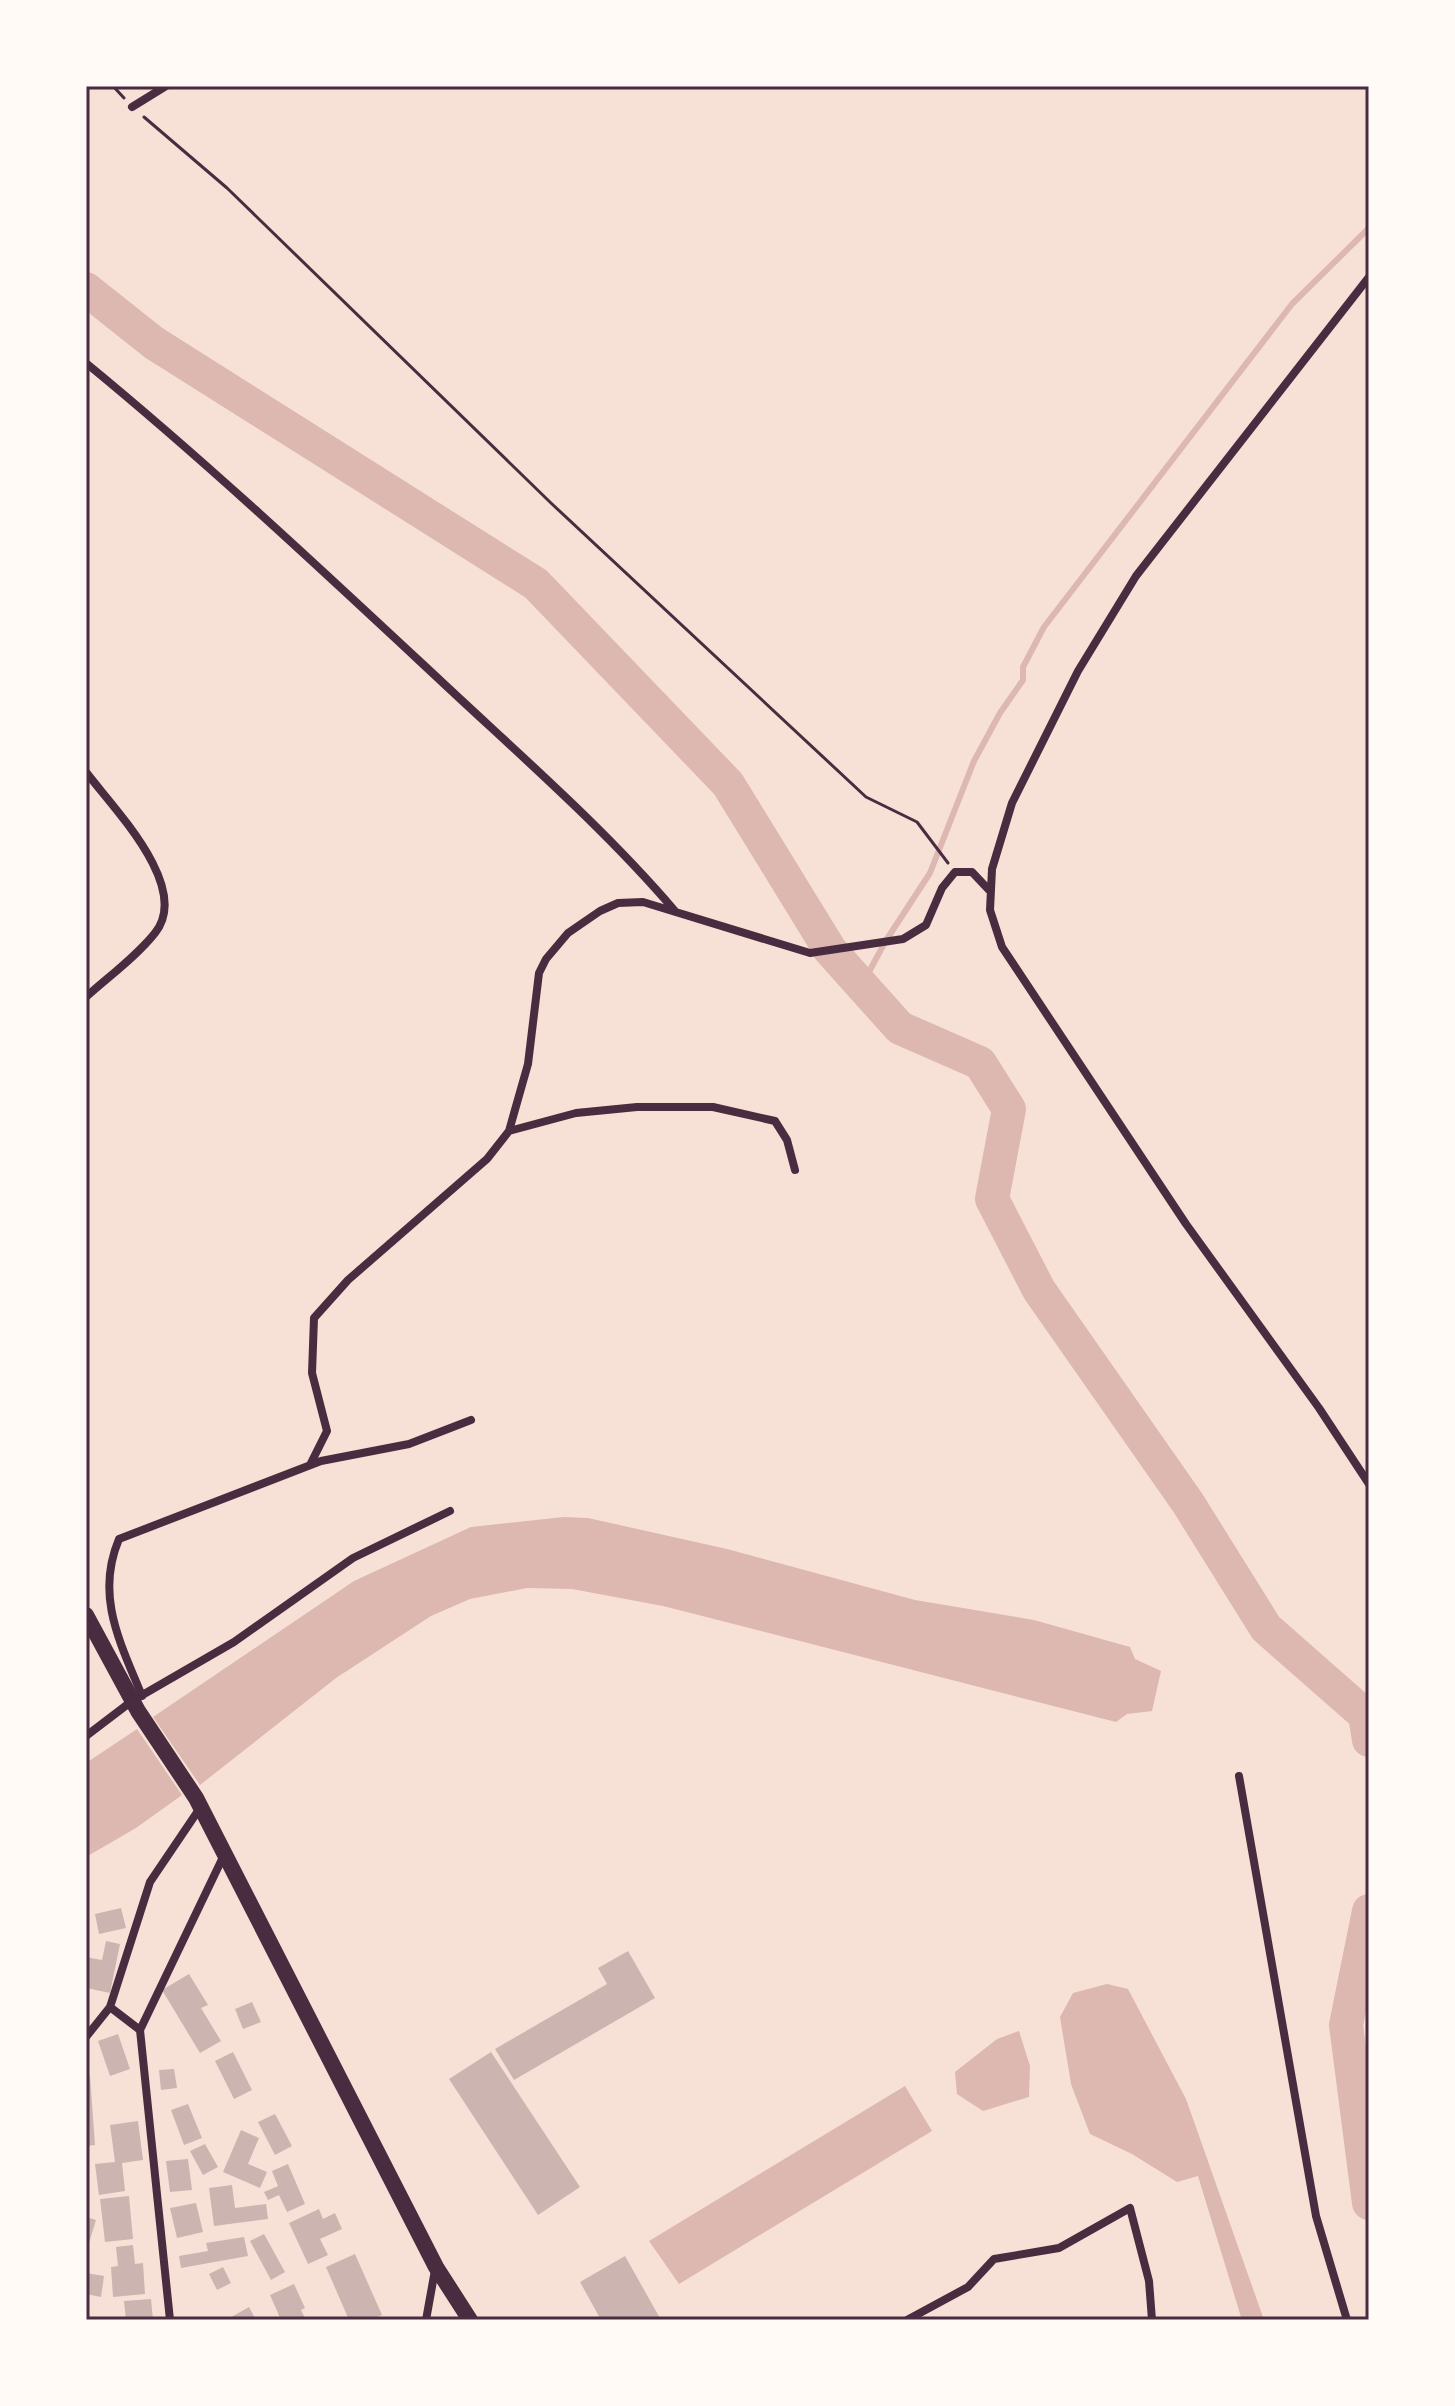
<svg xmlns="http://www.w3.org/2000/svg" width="1455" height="2406" font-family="Inter,sans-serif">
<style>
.water{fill:#dcb8b0}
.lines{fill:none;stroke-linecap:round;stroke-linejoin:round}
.stream{stroke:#dcb8b0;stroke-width:6}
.river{stroke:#dcb8b0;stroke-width:34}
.building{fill:#ccb4b1}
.path{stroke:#4a2c40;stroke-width:3}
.minor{stroke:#4a2c40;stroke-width:8}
.secondary{stroke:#4a2c40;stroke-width:16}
.neatline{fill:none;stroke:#4a2c40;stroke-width:3}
</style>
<rect width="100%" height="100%" fill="#f7e1d7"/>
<!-- water -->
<path class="water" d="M 564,1517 L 588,1518 L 727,1549 L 915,1600 L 1034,1620 L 1130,1647 L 1135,1659 L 1161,1671 L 1152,1711 L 1127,1714 L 1116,1722 L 663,1606 L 572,1589 L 527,1588 L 470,1599 L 431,1616 L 336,1678 L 200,1785 L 153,1717 L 354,1581 L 471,1527 Z
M 137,1729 L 182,1795 L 136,1828 L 86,1857 L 86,1763 Z
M 1107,1984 L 1128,1989 L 1186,2099 L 1264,2320 L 1232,2320 L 1241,2317 L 1198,2176 L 1177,2182 L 1132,2154 L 1090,2134 L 1071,2084 L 1060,2017 L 1073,1993 Z
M 1019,2031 L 1030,2066 L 1029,2097 L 983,2111 L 957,2094 L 955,2072 L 997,2039 Z
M 905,2086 L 932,2131 L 679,2284 L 649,2241 Z"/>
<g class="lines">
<!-- stream -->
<path class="stream" d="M 862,985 L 885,942 L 930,873 L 974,761 L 1000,713 L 1023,680 L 1023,667 L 1044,627 L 1292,304 L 1369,228
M 1365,2171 L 1369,2170"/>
<!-- river -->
<path class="river" d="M 86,289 L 154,343 L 536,584 L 728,784 L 830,950 L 900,1028 L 980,1063 L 1009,1109 L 992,1199 L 1039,1290 L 1188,1503 L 1266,1628 L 1365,1715 L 1369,1740
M 1369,1911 L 1346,2025 L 1369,2203"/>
</g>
<!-- building -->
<path class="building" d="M 121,1908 L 126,1928 L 99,1934 L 95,1914 Z
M 106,1941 L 120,1944 L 110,1993 L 86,1988 L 86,1957 L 102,1960 Z
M 628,1951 L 655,1998 L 514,2080 L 495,2049 L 607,1984 L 598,1968 Z
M 189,1974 L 208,2005 L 201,2008 L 221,2041 L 200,2053 L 162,1990 Z
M 252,2002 L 261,2022 L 243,2029 L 235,2009 Z
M 118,2034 L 130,2069 L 110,2076 L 98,2041 Z
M 233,2052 L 252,2090 L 234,2099 L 215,2061 Z
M 491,2052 L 580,2187 L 538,2215 L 449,2079 Z
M 174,2069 L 177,2088 L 161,2090 L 159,2070 Z
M 86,2076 L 90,2076 L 95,2145 L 86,2146 Z
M 188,2104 L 202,2138 L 184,2145 L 171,2110 Z
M 275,2114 L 292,2146 L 275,2155 L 258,2122 Z
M 138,2121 L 143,2160 L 122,2163 L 125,2191 L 99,2195 L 95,2164 L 115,2162 L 110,2125 Z
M 241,2130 L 259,2138 L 248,2164 L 267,2172 L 260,2188 L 223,2172 Z
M 205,2144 L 218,2167 L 203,2175 L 190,2151 Z
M 188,2159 L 192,2190 L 170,2192 L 166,2161 Z
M 288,2164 L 305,2204 L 287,2212 L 279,2195 L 268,2200 L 264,2192 L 278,2186 L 272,2171 Z
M 232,2185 L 235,2208 L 266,2204 L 268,2219 L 214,2226 L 209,2188 Z
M 129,2196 L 133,2239 L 105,2242 L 100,2199 Z
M 196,2203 L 203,2232 L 177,2238 L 170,2208 Z
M 319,2209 L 323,2219 L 335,2213 L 342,2229 L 320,2239 L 328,2255 L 308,2264 L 289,2223 Z
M 86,2217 L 96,2220 L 88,2246 L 86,2245 Z
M 264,2234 L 285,2272 L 271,2280 L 250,2241 Z
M 244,2237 L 248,2256 L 181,2268 L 179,2256 L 208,2251 L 206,2243 Z
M 133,2245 L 135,2264 L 143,2263 L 145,2294 L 113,2297 L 111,2267 L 118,2266 L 116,2247 Z
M 355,2254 L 382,2315 L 370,2320 L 349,2320 L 326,2267 Z
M 625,2256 L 661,2320 L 601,2320 L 580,2282 Z
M 223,2267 L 231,2283 L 217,2290 L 209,2274 Z
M 86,2273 L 104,2276 L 101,2297 L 86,2294 Z
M 294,2284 L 305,2308 L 301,2310 L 306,2320 L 281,2320 L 270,2295 Z
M 151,2299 L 153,2320 L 126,2320 L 124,2301 Z
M 249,2307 L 256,2320 L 226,2320 Z"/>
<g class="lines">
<!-- path -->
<path class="path" d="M 113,86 L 124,98
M 144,117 L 227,188 L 552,504 L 866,797 L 917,822 L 948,863"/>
<!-- minor -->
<path class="minor" d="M 132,107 L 166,86
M 1369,277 L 1136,576 L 1078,671 L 1012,803 L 992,869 L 990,910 L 1002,947 L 1186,1224 L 1319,1408 L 1369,1484
M 86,363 C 209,464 325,573 442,682 C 521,756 604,828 675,911
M 86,772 C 113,808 192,887 155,933 C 136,957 108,977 86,997
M 509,1131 L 528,1064 L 539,973 L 546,959 L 568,933 L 600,911 L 618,903 L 643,902 L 810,953 L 903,939 L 926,925 L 942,888 L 955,872 L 972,872 L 989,890
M 310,1465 L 327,1431 L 312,1373 L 314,1318 L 348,1280 L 487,1159 L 509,1131 L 576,1113 L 637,1107 L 713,1107 L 775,1121 L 787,1140 L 795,1170
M 142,1696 C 120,1642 95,1596 119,1539 L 321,1461 L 409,1444 L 471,1420
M 86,1736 L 132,1701 L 234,1642 L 353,1558 L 450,1511
M 1239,1776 L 1316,2216 L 1347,2320
M 110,2007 L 140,2030
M 86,2037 L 110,2007 L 150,1882 L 200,1808
M 170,2320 L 140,2030 L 225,1853
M 426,2320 L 435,2270
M 907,2320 L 968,2287 L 994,2259 L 1059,2248 L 1130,2208 L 1149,2281 L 1152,2320"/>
<!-- secondary -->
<path class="secondary" d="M 86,1615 L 138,1711 L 196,1798 L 436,2267 L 470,2320"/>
</g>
<!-- border -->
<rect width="1455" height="2406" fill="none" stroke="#fffaf5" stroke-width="176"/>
<rect x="88" y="88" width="1279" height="2230" class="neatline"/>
</svg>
